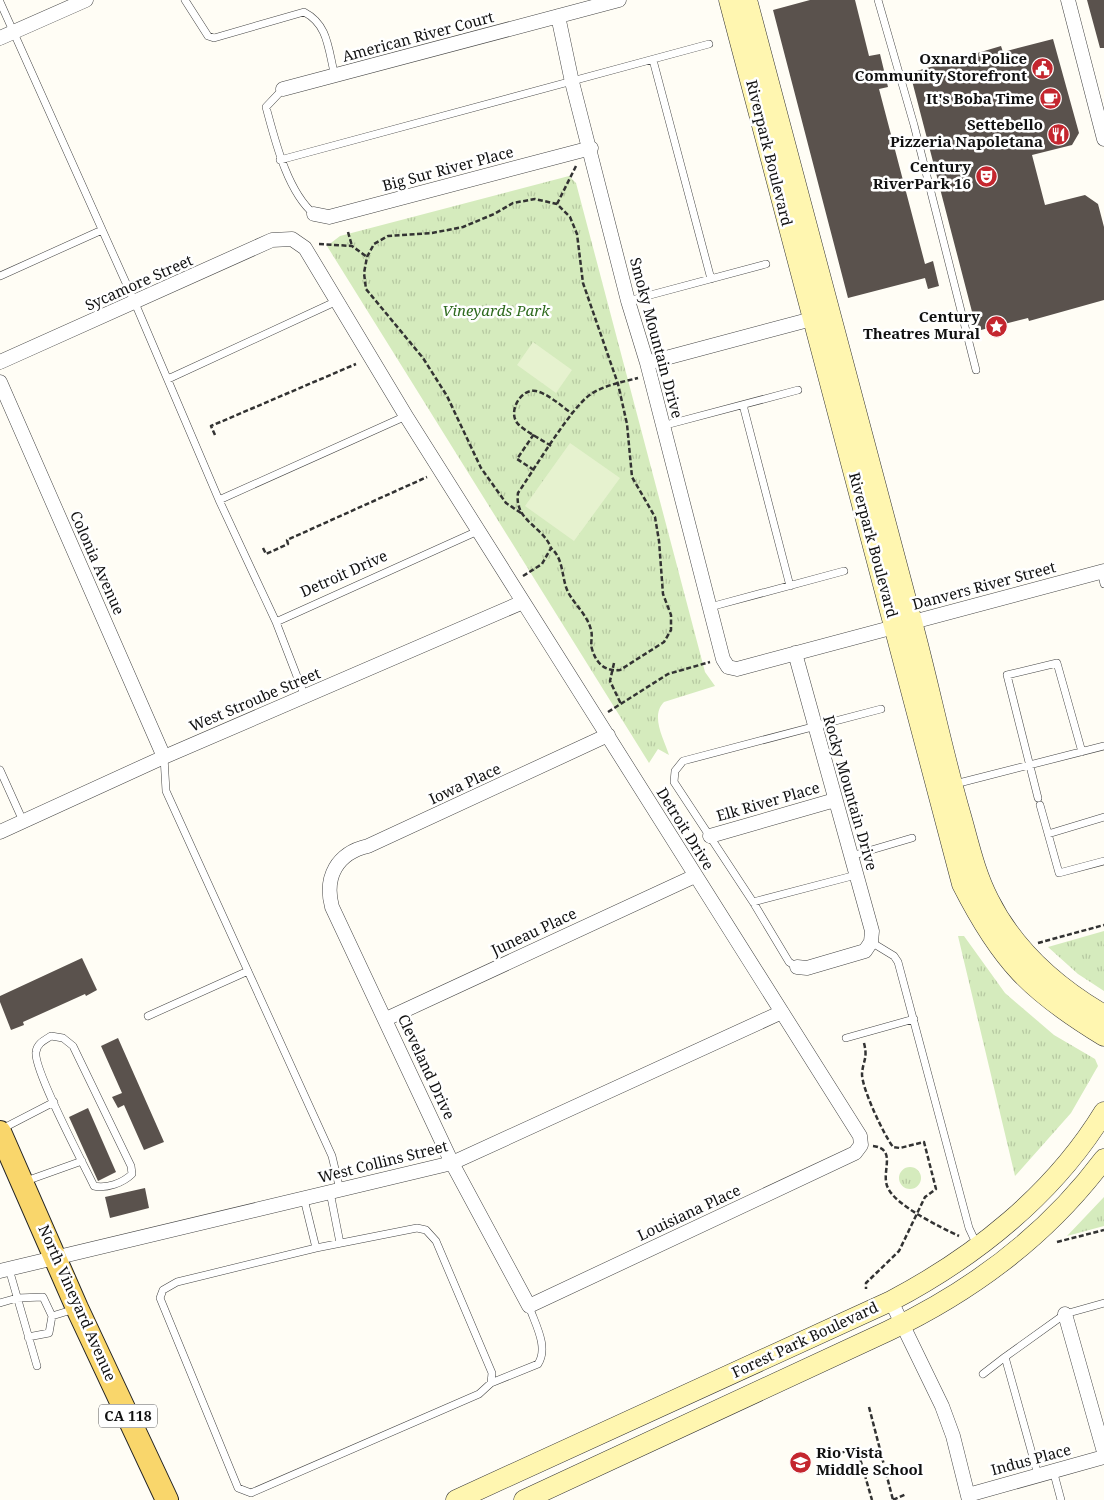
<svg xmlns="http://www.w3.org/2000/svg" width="1104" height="1500" font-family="'Noto Serif',serif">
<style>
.grass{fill:url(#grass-tufts)}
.pitch{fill:#e6f2cf}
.building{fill:#5a524d}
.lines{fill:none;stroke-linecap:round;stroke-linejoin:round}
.lane-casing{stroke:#444;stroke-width:8}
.street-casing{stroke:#444;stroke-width:15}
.secondary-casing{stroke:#333;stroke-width:21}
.primary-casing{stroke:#222;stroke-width:24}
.path{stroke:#333;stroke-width:2.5;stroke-dasharray:5 2.5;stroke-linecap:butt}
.lane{stroke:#fff;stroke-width:7}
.street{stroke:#fff;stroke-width:14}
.secondary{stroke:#fff6b0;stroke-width:20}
.primary{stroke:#f9d66b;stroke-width:22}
.labels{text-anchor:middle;stroke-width:5;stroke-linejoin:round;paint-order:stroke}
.shield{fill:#fff;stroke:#585858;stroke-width:1}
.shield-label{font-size:14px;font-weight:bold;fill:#111}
.street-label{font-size:15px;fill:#111;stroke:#fff}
.poi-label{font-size:15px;font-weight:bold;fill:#111;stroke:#fff;text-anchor:end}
.park-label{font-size:15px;font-style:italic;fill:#2f6b1f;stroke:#fff}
</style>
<defs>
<pattern id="grass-tufts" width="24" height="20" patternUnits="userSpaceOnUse" patternTransform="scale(1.25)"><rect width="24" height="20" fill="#d5ebbd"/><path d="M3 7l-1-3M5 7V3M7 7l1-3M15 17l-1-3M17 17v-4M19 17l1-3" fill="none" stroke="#b6c8a1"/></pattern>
</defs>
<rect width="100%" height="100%" fill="#fffdf5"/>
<!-- grass -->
<path class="grass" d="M 569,176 L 576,183 L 705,672 L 715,686 L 664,702 C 650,716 664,739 669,755 L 658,749 L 649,763 L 327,246 L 340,236 Z
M 1104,931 L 1104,991 L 1078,974 L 1048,947 Z
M 958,936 L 964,936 L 1005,993 L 1054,1035 L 1095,1059 L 1098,1066 L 1071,1113 L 1015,1176 Z
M899 1178a11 11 0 1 1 22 0a11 11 0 1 1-22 0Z
M 1104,1197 L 1104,1226 L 1067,1236 Z"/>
<!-- pitch -->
<path class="pitch" d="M 533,342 L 572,370 L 556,393 L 517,365 Z
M 570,443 L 620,478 L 574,541 L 525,506 Z"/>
<!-- building -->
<path class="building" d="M 810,0 L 855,0 L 869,56 L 880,54 L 888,87 L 879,89 L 925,264 L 933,261 L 939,286 L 928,289 L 925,278 L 848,298 L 773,10 Z
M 1087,0 L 1104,0 L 1104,48 L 1100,48 Z
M 1053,39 L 1079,133 L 1072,145 L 1032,155 L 1045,205 L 1085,195 L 1098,204 L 1104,227 L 1104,300 L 1029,321 L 1028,318 L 977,331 L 910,73 L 1001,46 L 1003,52 Z
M 82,958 L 97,990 L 86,996 L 85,994 L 23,1022 L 24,1025 L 11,1030 L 0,1002 L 0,996 Z
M 118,1038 L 164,1142 L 144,1150 L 124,1105 L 118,1108 L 112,1097 L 122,1093 L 101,1046 Z
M 88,1108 L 116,1172 L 98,1181 L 69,1117 Z
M 145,1188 L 149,1208 L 110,1218 L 105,1197 Z"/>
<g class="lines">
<defs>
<path id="lane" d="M 185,0 L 208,36 L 214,38 L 304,12 C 329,25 328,50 335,76
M 878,0 L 914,125 L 976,370
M 0,2 L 135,303 L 219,500 L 276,622 L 305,697
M 653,60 L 711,279
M 283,89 L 266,107 C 275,140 287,191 314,214
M 280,160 L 709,44
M 0,276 L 102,230
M 628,301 L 766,264
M 168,379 L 337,301
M 743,405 L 790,586
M 662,426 L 798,390
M 219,500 L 406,416
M 1101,572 L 1104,584
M 710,607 L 844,571
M 276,622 L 480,530
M 164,757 L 166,791 L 332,1156 L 340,1190
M 0,770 L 23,821
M 955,784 L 1104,746
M 1038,798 L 1007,675 L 1057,663 L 1082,752
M 1040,805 L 1059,873 L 1104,861
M 1048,834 L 1104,817
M 851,856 L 912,838
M 753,902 L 856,875
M 871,942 L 894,956 L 898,962 L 969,1228 L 977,1245
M 797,967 L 789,962 L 753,902 L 674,782 L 675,771 L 683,761 L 881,709
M 148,1016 L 248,971
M 51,1036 L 63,1038 L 73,1046 L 131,1166 L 132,1174 C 123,1183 106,1189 94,1186 C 84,1165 33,1069 36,1052 C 37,1043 45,1040 51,1036 Z
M 846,1038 L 914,1019
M 0,1130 L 54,1102
M 26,1181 L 82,1161
M 330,1192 L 340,1243
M 304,1199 L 316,1248
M 417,1228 L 426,1230 L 436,1241 L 492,1373 L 491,1383 L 479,1394 L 251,1493 L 238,1488 L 160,1298 L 163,1290 L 177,1282 L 316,1248 Z
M 9,1269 L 37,1366
M 0,1303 L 17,1298 L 43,1297 L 52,1316
M 28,1337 L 49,1333 L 52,1316 L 75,1309
M 983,1374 L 1005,1357
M 491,1383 L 538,1364 C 549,1347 535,1324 529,1306
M 1053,1470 L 1061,1500
M 1038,1475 L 1005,1357 L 1065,1314 L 1104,1303"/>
<path id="street" d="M 1068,0 L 1104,139
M 558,16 L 572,82 L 628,301 L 647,363 L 723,659 L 728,667 L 737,669 L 1104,571
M 0,38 L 86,0
M 283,89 L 619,0
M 314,214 L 329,217 L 591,148
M 0,362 L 272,240 L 292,239 L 305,248 L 406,416 L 860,1136 L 861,1145 L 855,1153 L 529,1306 L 452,1163 L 332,907 C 324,877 337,853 368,846 L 608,735
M 647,363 L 812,319
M 0,382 L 164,757
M 795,653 L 872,931 L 871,942 L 865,951 L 807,968 L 797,967
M 0,832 L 164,757 L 523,602
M 710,836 L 835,800
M 386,1019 L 695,876
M 0,1271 L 452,1163 L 782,1012
M 891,1301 L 942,1406 L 953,1436 L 969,1500
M 1065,1314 L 1104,1452
M 968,1495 L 1104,1457"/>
<path id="secondary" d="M 729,0 L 962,884 C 1001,961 1030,991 1104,1036
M 747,0 C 802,206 857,412 911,618 C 929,684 942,751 961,816 C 969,844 975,873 989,900 C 1014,950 1056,987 1104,1015
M 456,1500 L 891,1301 C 975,1257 1054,1194 1104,1112
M 524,1500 L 888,1331 C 972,1291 1048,1234 1104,1159"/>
<path id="primary" d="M 0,1132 L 77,1308 L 167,1500"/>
</defs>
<!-- lane casing -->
<use href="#lane" class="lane-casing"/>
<!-- street casing -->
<use href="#street" class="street-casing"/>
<!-- secondary casing -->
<use href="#secondary" class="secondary-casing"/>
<!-- primary casing -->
<use href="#primary" class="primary-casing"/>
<!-- path -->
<path class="path" d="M 557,204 L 576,166
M 348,232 L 352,246
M 319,244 L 352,246 L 367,257
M 215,435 L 211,426 L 356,364
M 551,446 C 541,439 526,432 518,424 C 507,412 521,388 536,391 C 549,394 562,407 573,414
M 534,470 L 517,459 L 534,434
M 521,513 L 506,503 L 481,468 L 447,396 L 423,358 L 366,289 L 364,273 L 367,257 L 374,244 L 388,236 L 432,233 L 463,227 L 494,214 L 513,203 L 535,199 L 557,204 L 570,217 L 577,234 L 583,283 L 618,384 L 627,424 L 632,477 L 655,517 L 659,541 L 663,594 L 671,615 L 671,630 L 664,642 L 620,670 C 605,672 596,663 592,649 C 590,643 593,636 591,630 C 588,617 578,608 571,597 C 560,582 566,561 551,548
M 263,548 L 266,554 L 288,544 L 287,540 L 427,477
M 523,576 L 542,564 L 551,548 C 543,526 514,521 518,493 C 533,471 572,406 591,394 C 605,385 622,382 638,378
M 614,663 L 610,681 L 621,704
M 608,712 L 668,674 L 710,662
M 1038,943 L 1104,925
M 864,1043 C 868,1059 863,1060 862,1074 C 862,1089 884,1135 893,1147 L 900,1148 L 924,1142 L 936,1189 L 925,1197 L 899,1251 L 866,1283 L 866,1289
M 873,1146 C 898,1149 880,1173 888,1188 C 896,1206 942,1228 959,1236
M 1057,1242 L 1104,1230
M 869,1407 L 893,1500
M 840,1453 L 857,1448 L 872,1500
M 893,1500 L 906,1494"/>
<!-- lane -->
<use href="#lane" class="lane"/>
<!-- street -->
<use href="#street" class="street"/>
<!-- secondary -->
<use href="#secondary" class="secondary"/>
<!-- primary -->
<use href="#primary" class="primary"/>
</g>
<!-- icons -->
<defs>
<symbol id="civic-disc" viewBox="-11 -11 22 22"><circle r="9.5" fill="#c4262e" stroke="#fff"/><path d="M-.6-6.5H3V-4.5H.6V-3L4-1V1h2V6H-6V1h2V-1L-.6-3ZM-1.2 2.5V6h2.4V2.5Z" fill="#fff"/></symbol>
<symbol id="cafe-disc" viewBox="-11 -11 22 22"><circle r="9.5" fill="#c4262e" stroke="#fff"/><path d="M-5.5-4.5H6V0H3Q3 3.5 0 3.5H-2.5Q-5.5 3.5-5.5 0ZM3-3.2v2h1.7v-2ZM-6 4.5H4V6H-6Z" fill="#fff"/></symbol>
<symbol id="restaurant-disc" viewBox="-11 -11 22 22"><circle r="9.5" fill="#c4262e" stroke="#fff"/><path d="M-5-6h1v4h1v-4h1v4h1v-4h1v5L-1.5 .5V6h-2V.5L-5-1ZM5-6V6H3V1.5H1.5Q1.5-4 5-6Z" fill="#fff"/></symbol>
<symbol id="theatre-disc" viewBox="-11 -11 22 22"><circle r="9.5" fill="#c4262e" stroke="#fff"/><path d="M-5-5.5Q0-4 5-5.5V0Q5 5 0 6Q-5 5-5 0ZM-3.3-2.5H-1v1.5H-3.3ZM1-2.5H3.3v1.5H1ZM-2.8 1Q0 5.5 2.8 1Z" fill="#fff"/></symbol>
<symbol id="sight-disc" viewBox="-11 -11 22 22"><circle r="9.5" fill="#c4262e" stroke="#fff"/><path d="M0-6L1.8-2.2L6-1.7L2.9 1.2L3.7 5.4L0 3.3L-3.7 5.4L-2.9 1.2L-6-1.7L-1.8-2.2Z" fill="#fff"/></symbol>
<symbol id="school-disc" viewBox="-11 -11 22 22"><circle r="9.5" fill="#c4262e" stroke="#fff"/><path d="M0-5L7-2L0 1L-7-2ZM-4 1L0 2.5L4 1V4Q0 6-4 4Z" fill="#fff"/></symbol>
</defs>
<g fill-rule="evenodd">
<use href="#civic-disc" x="1030" y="56" width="25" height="25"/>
<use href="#cafe-disc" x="1038" y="86" width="25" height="25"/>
<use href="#restaurant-disc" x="1046" y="122" width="25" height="25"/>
<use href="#theatre-disc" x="974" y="164" width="25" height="25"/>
<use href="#sight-disc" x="984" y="314" width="25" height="25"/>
<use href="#school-disc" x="788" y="1450" width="25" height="25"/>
</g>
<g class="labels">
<!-- shield labels -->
<rect class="shield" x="99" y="1404.5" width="58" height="23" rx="4"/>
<g class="shield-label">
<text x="128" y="1421">CA 118</text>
</g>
<!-- street labels -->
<g class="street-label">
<text transform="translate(418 37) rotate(-15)" y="5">American River Court</text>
<text transform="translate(769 153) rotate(76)" y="5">Riverpark Boulevard</text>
<text transform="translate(448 169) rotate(-15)" y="5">Big Sur River Place</text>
<text transform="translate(139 283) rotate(-24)" y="5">Sycamore Street</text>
<text transform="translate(656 338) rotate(75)" y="5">Smoky Mountain Drive</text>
<text transform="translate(873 545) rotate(75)" y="5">Riverpark Boulevard</text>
<text transform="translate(97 563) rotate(66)" y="5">Colonia Avenue</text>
<text transform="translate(344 574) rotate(-24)" y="5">Detroit Drive</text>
<text transform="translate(984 586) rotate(-15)" y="5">Danvers River Street</text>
<text transform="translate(255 700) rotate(-23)" y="5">West Stroube Street</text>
<text transform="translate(465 784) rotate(-25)" y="5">Iowa Place</text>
<text transform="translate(850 793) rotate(74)" y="5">Rocky Mountain Drive</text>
<text transform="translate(768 802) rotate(-16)" y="5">Elk River Place</text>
<text transform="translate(685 829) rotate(58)" y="5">Detroit Drive</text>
<text transform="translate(534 932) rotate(-25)" y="5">Juneau Place</text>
<text transform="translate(426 1067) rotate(65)" y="5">Cleveland Drive</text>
<text transform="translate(383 1162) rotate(-14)" y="5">West Collins Street</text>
<text transform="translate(689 1213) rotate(-25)" y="5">Louisiana Place</text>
<text transform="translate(77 1303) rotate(66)" y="5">North Vineyard Avenue</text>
<text transform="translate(805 1340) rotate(-25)" y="5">Forest Park Boulevard</text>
<text transform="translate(1031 1460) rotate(-15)" y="5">Indus Place</text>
</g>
<!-- poi labels -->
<g class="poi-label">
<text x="1027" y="64">Oxnard Police<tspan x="1027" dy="17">Community Storefront</tspan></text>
<text x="1034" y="104">It's Boba Time</text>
<text x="1043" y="130">Settebello<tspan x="1043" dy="17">Pizzeria Napoletana</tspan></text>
<text x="971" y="172">Century<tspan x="971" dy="17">RiverPark 16</tspan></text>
<text x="980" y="322">Century<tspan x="980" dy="17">Theatres Mural</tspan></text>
<text x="816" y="1458" text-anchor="start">Rio Vista<tspan x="816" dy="17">Middle School</tspan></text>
</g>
<!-- park labels -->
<g class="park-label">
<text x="496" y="316">Vineyards Park</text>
</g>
</g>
</svg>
